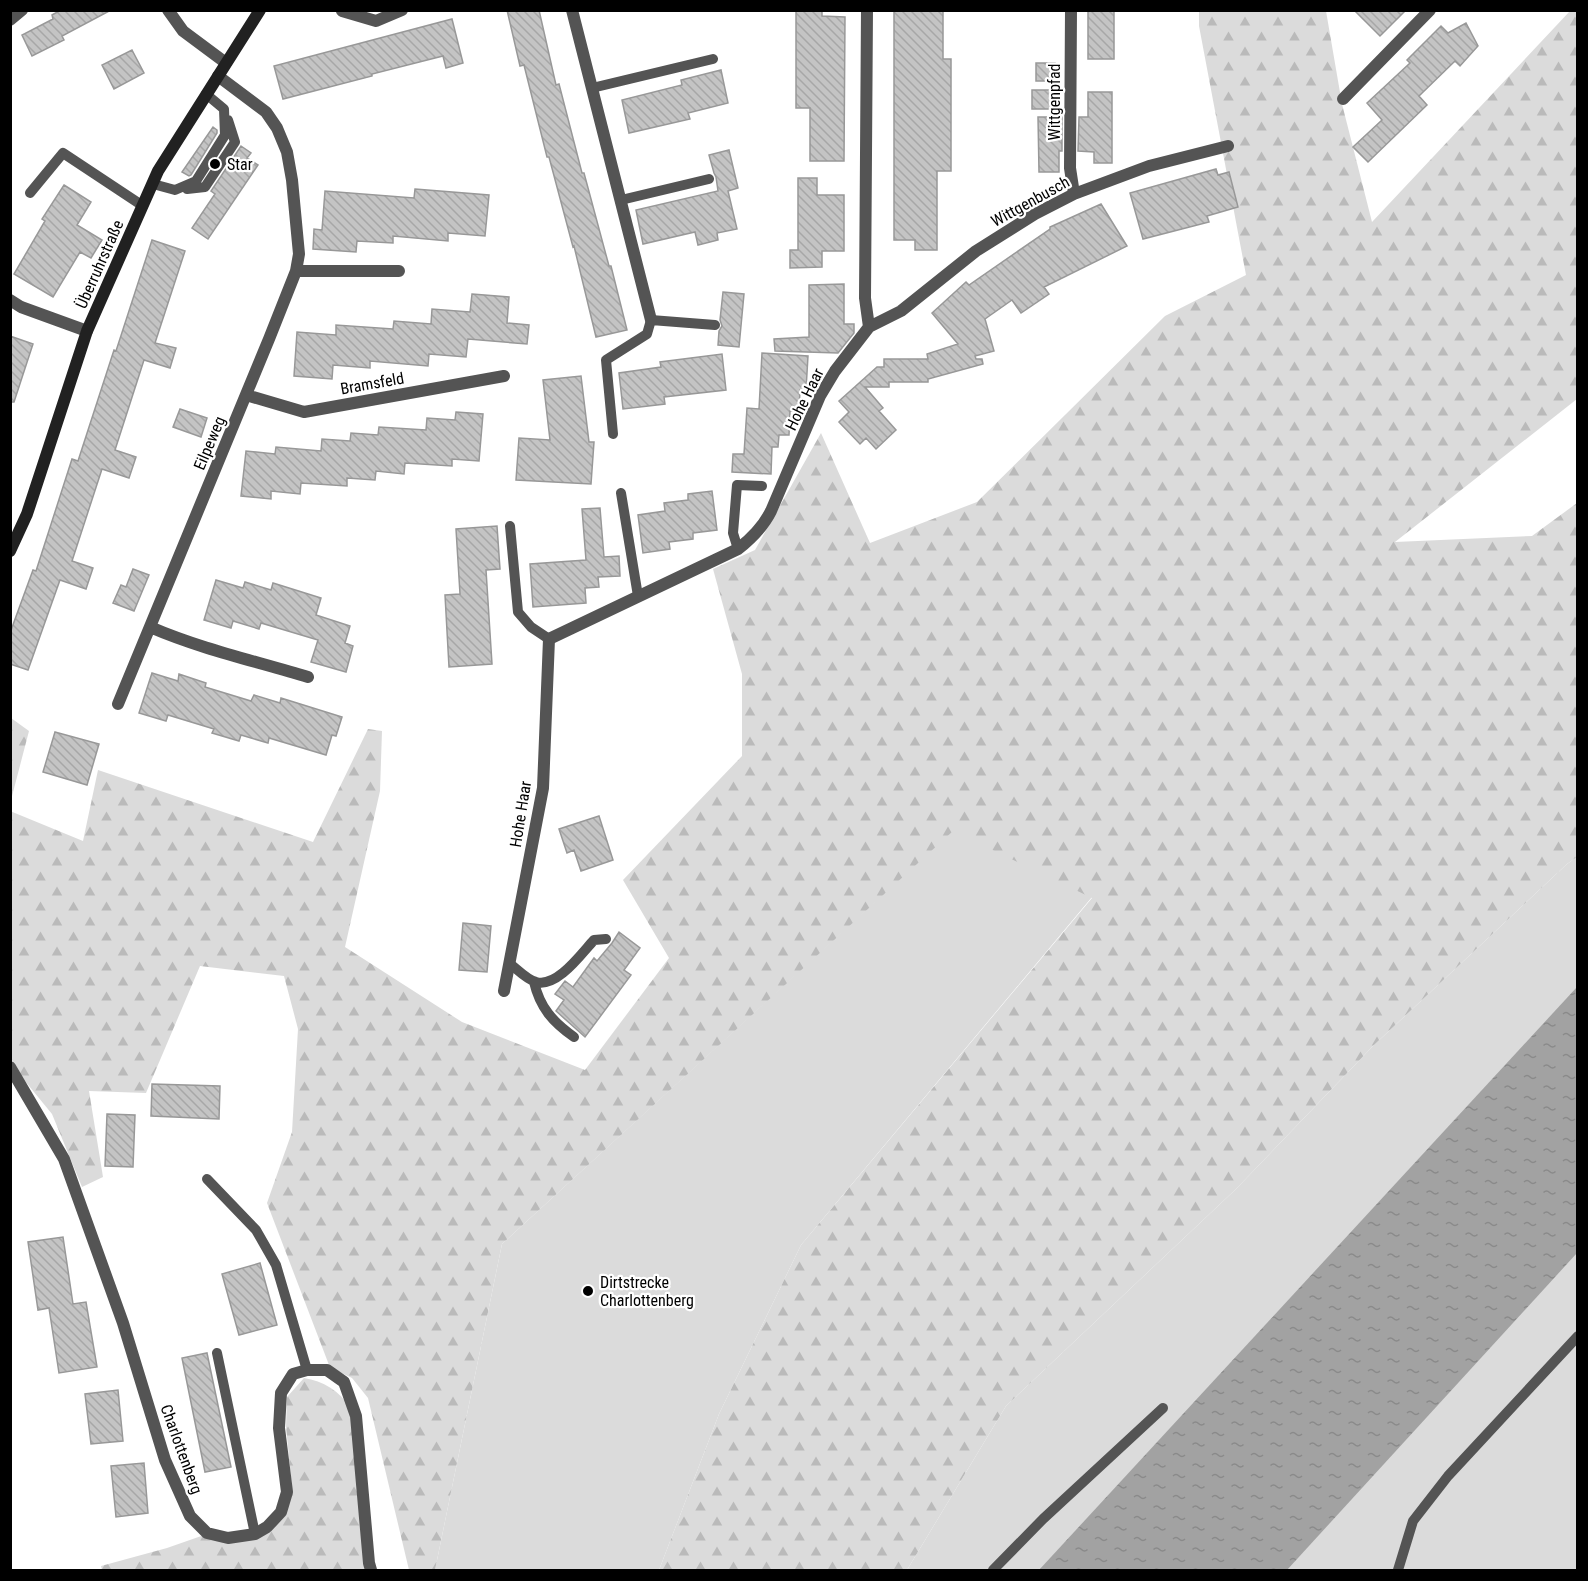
<svg xmlns="http://www.w3.org/2000/svg" width="1588" height="1581" font-family="'Roboto Condensed',sans-serif">
<style>
.grass{fill:#dbdbdb}
.forest{fill:url(#forest-firs)}
.water{fill:url(#water-ripples)}
.building{fill:url(#building-back-hatch);stroke:#989898;stroke-width:1.5}
.lines{fill:none;stroke-linecap:round;stroke-linejoin:round}
.lane{stroke:#545454;stroke-width:10}
.street{stroke:#545454;stroke-width:12}
.secondary{stroke:#212121;stroke-width:12}
.poi-dot{fill:#000;stroke:#fff;stroke-width:2}
.labels{text-anchor:middle;stroke-width:4.5;stroke-linejoin:round;paint-order:stroke}
.street-label{font-size:16px;fill:#000;stroke:#fff}
.poi-label{font-size:16px;fill:#000;stroke:#fff;text-anchor:start}
</style>
<defs>
<pattern id="forest-firs" width="22" height="20" patternUnits="userSpaceOnUse" patternTransform="scale(1.5)"><rect width="22" height="20" fill="#dbdbdb"/><path d="M5 1l3.5 6h-7zM16 11l3.5 6h-7z" fill="#bababa"/></pattern>
<pattern id="water-ripples" width="26" height="14" patternUnits="userSpaceOnUse" patternTransform="scale(1.5)"><rect width="26" height="14" fill="#a2a2a2"/><path d="M2 4q2-2 4 0t4 0M15 11q2-2 4 0t4 0" fill="none" stroke="#8a8a8a"/></pattern>
<pattern id="building-back-hatch" width="6" height="6" patternUnits="userSpaceOnUse" patternTransform="scale(1.5)"><rect width="6" height="6" fill="#c4c4c4"/><path d="M-1 5l2 2M0 0l6 6M5-1l2 2" fill="none" stroke="#a7a7a7"/></pattern>
</defs>
<rect width="100%" height="100%" fill="#fff"/>
<!-- grass -->
<path class="grass" d="M 953,830 L 1092,897 L 801,1245 L 719,1414 L 659,1570 L 435,1570 L 502,1244 Z
M 1577,857 L 1577,1570 L 907,1570 L 1006,1406 L 1236,1189 L 1374,1045 L 1567,864 Z"/>
<!-- forest -->
<path class="forest" d="M 1199,11 L 1326,11 L 1342,104 L 1372,222 L 1570,11 L 1577,11 L 1577,399 L 1395,542 L 1532,536 L 1577,503 L 1577,857 L 1567,864 L 1374,1045 L 1236,1189 L 1006,1406 L 907,1570 L 659,1570 L 719,1414 L 801,1245 L 1092,898 L 953,831 L 502,1244 L 435,1570 L 409,1570 L 368,1398 L 352,1378 L 331,1368 L 329,1365 L 267,1203 L 292,1132 L 298,1029 L 284,976 L 200,966 L 146,1093 L 89,1091 L 103,1177 L 82,1187 L 52,1114 L 20,1075 L 11,1058 L 10,811 L 83,841 L 98,770 L 313,842 L 368,729 L 382,731 L 380,791 L 345,947 L 462,1022 L 585,1070 L 669,958 L 623,880 L 742,756 L 742,674 L 713,569 L 755,550 L 821,433 L 870,543 L 977,502 L 1165,316 L 1246,275 L 1199,26 Z
M 11,718 L 29,731 L 11,800 Z
M 304,1378 C 323,1381 340,1391 350,1408 L 369,1570 L 102,1570 L 101,1566 L 167,1548 L 207,1534 L 260,1537 L 292,1487 L 286,1427 L 287,1397 Z"/>
<!-- water -->
<path class="water" d="M 1577,987 L 1577,1253 L 1287,1570 L 1039,1570 Z"/>
<!-- building -->
<path class="building" d="M 61,10 L 111,10 L 62,36 L 64,40 L 32,56 L 22,35 L 53,19 L 52,15 Z
M 507,10 L 539,10 L 556,85 L 559,84 L 582,173 L 584,173 L 609,266 L 611,266 L 627,330 L 596,337 L 574,246 L 573,247 L 549,157 L 547,157 L 524,65 L 520,66 Z
M 796,10 L 822,10 L 822,16 L 845,17 L 844,161 L 810,161 L 810,108 L 796,108 Z
M 894,10 L 943,10 L 943,59 L 951,59 L 951,171 L 937,171 L 937,250 L 915,250 L 915,240 L 894,240 Z
M 1088,10 L 1114,10 L 1114,59 L 1088,59 Z
M 1354,10 L 1406,10 L 1380,36 Z
M 452,19 L 463,63 L 446,68 L 443,56 L 372,74 L 372,76 L 283,99 L 274,66 Z
M 1466,23 L 1478,46 L 1460,66 L 1455,61 L 1419,96 L 1427,105 L 1368,162 L 1353,147 L 1382,120 L 1367,103 L 1410,63 L 1407,60 L 1441,26 L 1448,33 Z
M 132,50 L 144,73 L 114,89 L 102,65 Z
M 1036,63 L 1055,63 L 1055,81 L 1036,81 Z
M 721,70 L 728,103 L 688,113 L 690,119 L 629,133 L 622,100 L 682,85 L 681,80 Z
M 1032,90 L 1051,90 L 1051,109 L 1032,109 Z
M 1088,92 L 1112,92 L 1112,163 L 1094,163 L 1094,152 L 1078,151 L 1079,117 L 1088,117 Z
M 1038,117 L 1062,117 L 1062,151 L 1059,151 L 1059,172 L 1039,172 Z
M 213,127 L 217,130 L 217,133 L 191,175 L 189,176 L 182,172 Z
M 241,146 L 251,153 L 247,158 L 258,165 L 208,239 L 192,228 L 215,194 L 211,191 Z
M 729,150 L 738,188 L 728,191 L 737,229 L 717,233 L 718,240 L 698,245 L 695,232 L 643,244 L 636,210 L 718,191 L 716,177 L 714,173 L 709,155 Z
M 1216,169 L 1218,175 L 1229,172 L 1238,207 L 1207,216 L 1209,222 L 1143,239 L 1130,193 Z
M 798,178 L 817,178 L 817,195 L 844,195 L 844,251 L 822,251 L 822,267 L 790,268 L 790,250 L 798,250 Z
M 64,185 L 91,202 L 77,225 L 102,240 L 91,258 L 80,252 L 53,297 L 14,274 L 45,221 L 42,219 Z
M 415,189 L 489,195 L 485,236 L 448,233 L 448,241 L 393,236 L 393,243 L 357,241 L 356,252 L 313,249 L 314,229 L 322,230 L 325,191 L 414,198 Z
M 1101,204 L 1127,246 L 1044,287 L 1049,294 L 1021,313 L 1012,300 L 985,319 L 994,351 L 975,356 L 976,359 L 982,359 L 983,364 L 928,379 L 928,382 L 889,382 L 889,387 L 865,387 L 883,408 L 879,411 L 896,430 L 876,449 L 866,438 L 860,444 L 839,422 L 849,412 L 839,401 L 877,367 L 884,367 L 884,359 L 928,359 L 927,354 L 958,344 L 932,313 L 966,282 L 969,285 L 1050,229 L 1050,227 Z
M 152,240 L 185,251 L 155,343 L 176,348 L 170,368 L 144,360 L 115,450 L 136,457 L 129,478 L 102,469 L 72,561 L 93,568 L 86,589 L 60,580 L 28,670 L 10,664 L 10,633 L 33,570 L 36,571 L 72,459 L 78,461 L 114,350 L 116,351 Z
M 844,284 L 844,324 L 854,324 L 854,333 L 838,353 L 775,351 L 774,339 L 809,337 L 809,285 Z
M 723,292 L 744,294 L 739,347 L 718,345 L 719,331 L 722,326 L 720,320 Z
M 472,294 L 509,297 L 507,323 L 529,325 L 527,344 L 468,339 L 466,357 L 429,354 L 428,366 L 370,361 L 370,368 L 333,365 L 332,379 L 294,376 L 297,332 L 336,335 L 336,325 L 393,329 L 394,321 L 431,324 L 432,309 L 470,312 Z
M 10,336 L 33,344 L 14,402 L 10,402 Z
M 762,353 L 808,356 L 806,390 L 800,390 L 799,411 L 790,411 L 789,435 L 779,435 L 778,447 L 772,447 L 771,474 L 732,472 L 733,454 L 744,454 L 747,408 L 759,409 Z
M 722,354 L 726,390 L 664,397 L 665,404 L 623,409 L 619,373 L 661,367 L 660,362 Z
M 581,376 L 589,442 L 594,442 L 591,484 L 516,480 L 519,438 L 550,440 L 543,380 Z
M 180,409 L 207,418 L 201,437 L 173,427 Z
M 456,412 L 483,414 L 479,461 L 452,459 L 452,466 L 405,463 L 404,474 L 376,471 L 375,480 L 347,478 L 347,486 L 301,483 L 300,494 L 271,491 L 271,499 L 241,496 L 246,451 L 275,454 L 276,447 L 321,451 L 322,439 L 350,441 L 351,433 L 378,435 L 379,427 L 426,430 L 427,418 L 455,420 Z
M 712,491 L 717,530 L 693,533 L 693,539 L 669,542 L 670,549 L 643,553 L 638,515 L 665,511 L 664,503 L 688,500 L 688,494 Z
M 600,508 L 604,557 L 619,556 L 620,576 L 598,577 L 599,587 L 585,588 L 586,603 L 533,607 L 530,564 L 586,560 L 582,509 Z
M 497,526 L 500,569 L 486,570 L 492,664 L 449,667 L 445,595 L 460,594 L 456,529 Z
M 133,569 L 149,575 L 134,611 L 113,603 L 121,585 L 126,587 Z
M 216,580 L 243,588 L 245,582 L 271,590 L 273,583 L 321,598 L 316,615 L 350,626 L 345,643 L 353,646 L 346,672 L 311,662 L 318,640 L 261,623 L 259,629 L 233,621 L 231,628 L 204,620 Z
M 152,673 L 178,681 L 179,674 L 206,683 L 205,687 L 251,701 L 254,695 L 280,703 L 281,698 L 342,717 L 336,736 L 332,735 L 326,755 L 269,738 L 268,743 L 241,735 L 239,741 L 212,733 L 214,729 L 168,715 L 166,721 L 139,713 Z
M 55,732 L 99,744 L 87,785 L 43,772 Z
M 599,816 L 613,860 L 581,871 L 574,850 L 567,853 L 559,829 Z
M 463,923 L 491,926 L 487,972 L 459,970 Z
M 619,932 L 640,948 L 624,970 L 631,975 L 585,1037 L 556,1011 L 564,1000 L 555,994 L 565,981 L 573,987 L 594,958 L 597,961 L 612,943 Z
M 152,1084 L 220,1086 L 219,1119 L 151,1116 Z
M 107,1114 L 135,1115 L 133,1167 L 105,1166 Z
M 63,1237 L 73,1304 L 86,1302 L 97,1367 L 59,1373 L 49,1308 L 38,1310 L 28,1242 Z
M 260,1263 L 277,1325 L 239,1335 L 222,1274 Z
M 207,1353 L 231,1467 L 205,1472 L 182,1358 Z
M 118,1390 L 123,1441 L 91,1444 L 85,1394 Z
M 144,1463 L 148,1513 L 116,1517 L 111,1466 Z"/>
<g class="lines">
<!-- lane -->
<path class="lane" d="M 592,88 L 713,59
M 153,184 L 175,190 L 196,181 L 225,135 L 224,109 L 206,94
M 187,189 L 205,187 L 235,142 L 228,120
M 30,193 L 63,153 L 143,206
M 621,200 L 709,179
M 613,434 L 606,360 L 647,334 L 651,320 L 715,325
M 621,493 L 638,596
M 510,526 L 518,612 L 531,627 L 549,639
M 738,549 L 733,533 L 737,485 L 762,486
M 509,963 C 517,969 527,980 536,982 C 557,988 581,954 594,940 L 606,939
M 534,982 C 540,1008 553,1022 574,1037
M 207,1179 L 256,1230 L 276,1265 L 307,1370
M 217,1353 L 255,1534
M 993,1570 L 1043,1519 L 1163,1408
M 1398,1570 L 1413,1521 L 1448,1476 L 1578,1336"/>
<!-- street -->
<path class="street" d="M 168,10 L 183,31 L 226,63
M 572,10 L 651,320
M 1071,10 L 1070,168 L 1074,194
M 342,11 L 376,21 L 402,10
M 10,20 L 22,10
M 1343,99 L 1430,10
M 296,271 L 399,271
M 10,300 L 21,307 L 87,331
M 869,327 L 901,311 L 976,251 L 1035,214 L 1074,194 L 1149,166 L 1228,146
M 246,395 L 304,412 L 504,376
M 150,627 C 201,649 255,661 308,677
M 118,704 L 269,339 L 296,271 L 299,254 L 292,180 L 287,152 L 277,128 L 266,112 L 218,76
M 504,991 L 543,788 L 549,639 L 738,549 C 752,538 763,527 771,511 L 820,396 L 835,371 L 869,327 L 865,298 L 867,10
M 10,1067 L 64,1159 L 123,1323 L 165,1460 L 190,1516 L 207,1533 L 228,1538 L 255,1534 L 267,1527 L 281,1512 L 287,1492 L 279,1428 L 281,1393 L 293,1374 L 307,1370 L 327,1370 L 344,1382 L 356,1416 L 369,1563 L 371,1570"/>
<!-- secondary -->
<path class="secondary" d="M 10,551 L 27,514 L 87,331 L 158,171 L 260,10"/>
</g>
<!-- markers -->
<g class="poi-dot">
<circle cx="215" cy="164" r="6"/>
<circle cx="588" cy="1291" r="6"/>
</g>
<g class="labels">
<!-- street labels -->
<g class="street-label">
<text transform="translate(1054 102) rotate(-90)" y="6">Wittgenpfad</text>
<text transform="translate(1030 201) rotate(-29)" y="6">Wittgenbusch</text>
<text transform="translate(99 264) rotate(-66)" y="6">Überruhrstraße</text>
<text transform="translate(372 383) rotate(-10)" y="6">Bramsfeld</text>
<text transform="translate(804 399) rotate(-64)" y="6">Hohe Haar</text>
<text transform="translate(209 443) rotate(-67)" y="6">Eilpeweg</text>
<text transform="translate(520 814) rotate(-81)" y="6">Hohe Haar</text>
<text transform="translate(182 1449) rotate(70)" y="6">Charlottenberg</text>
</g>
<!-- poi labels -->
<g class="poi-label">
<text x="227" y="170">Star</text>
<text x="600" y="1288">Dirtstrecke<tspan x="600" dy="18">Charlottenberg</tspan></text>
</g>
</g>
<!-- border -->
<rect width="1588" height="1581" fill="none" stroke="#000000" stroke-width="24"/>
</svg>
